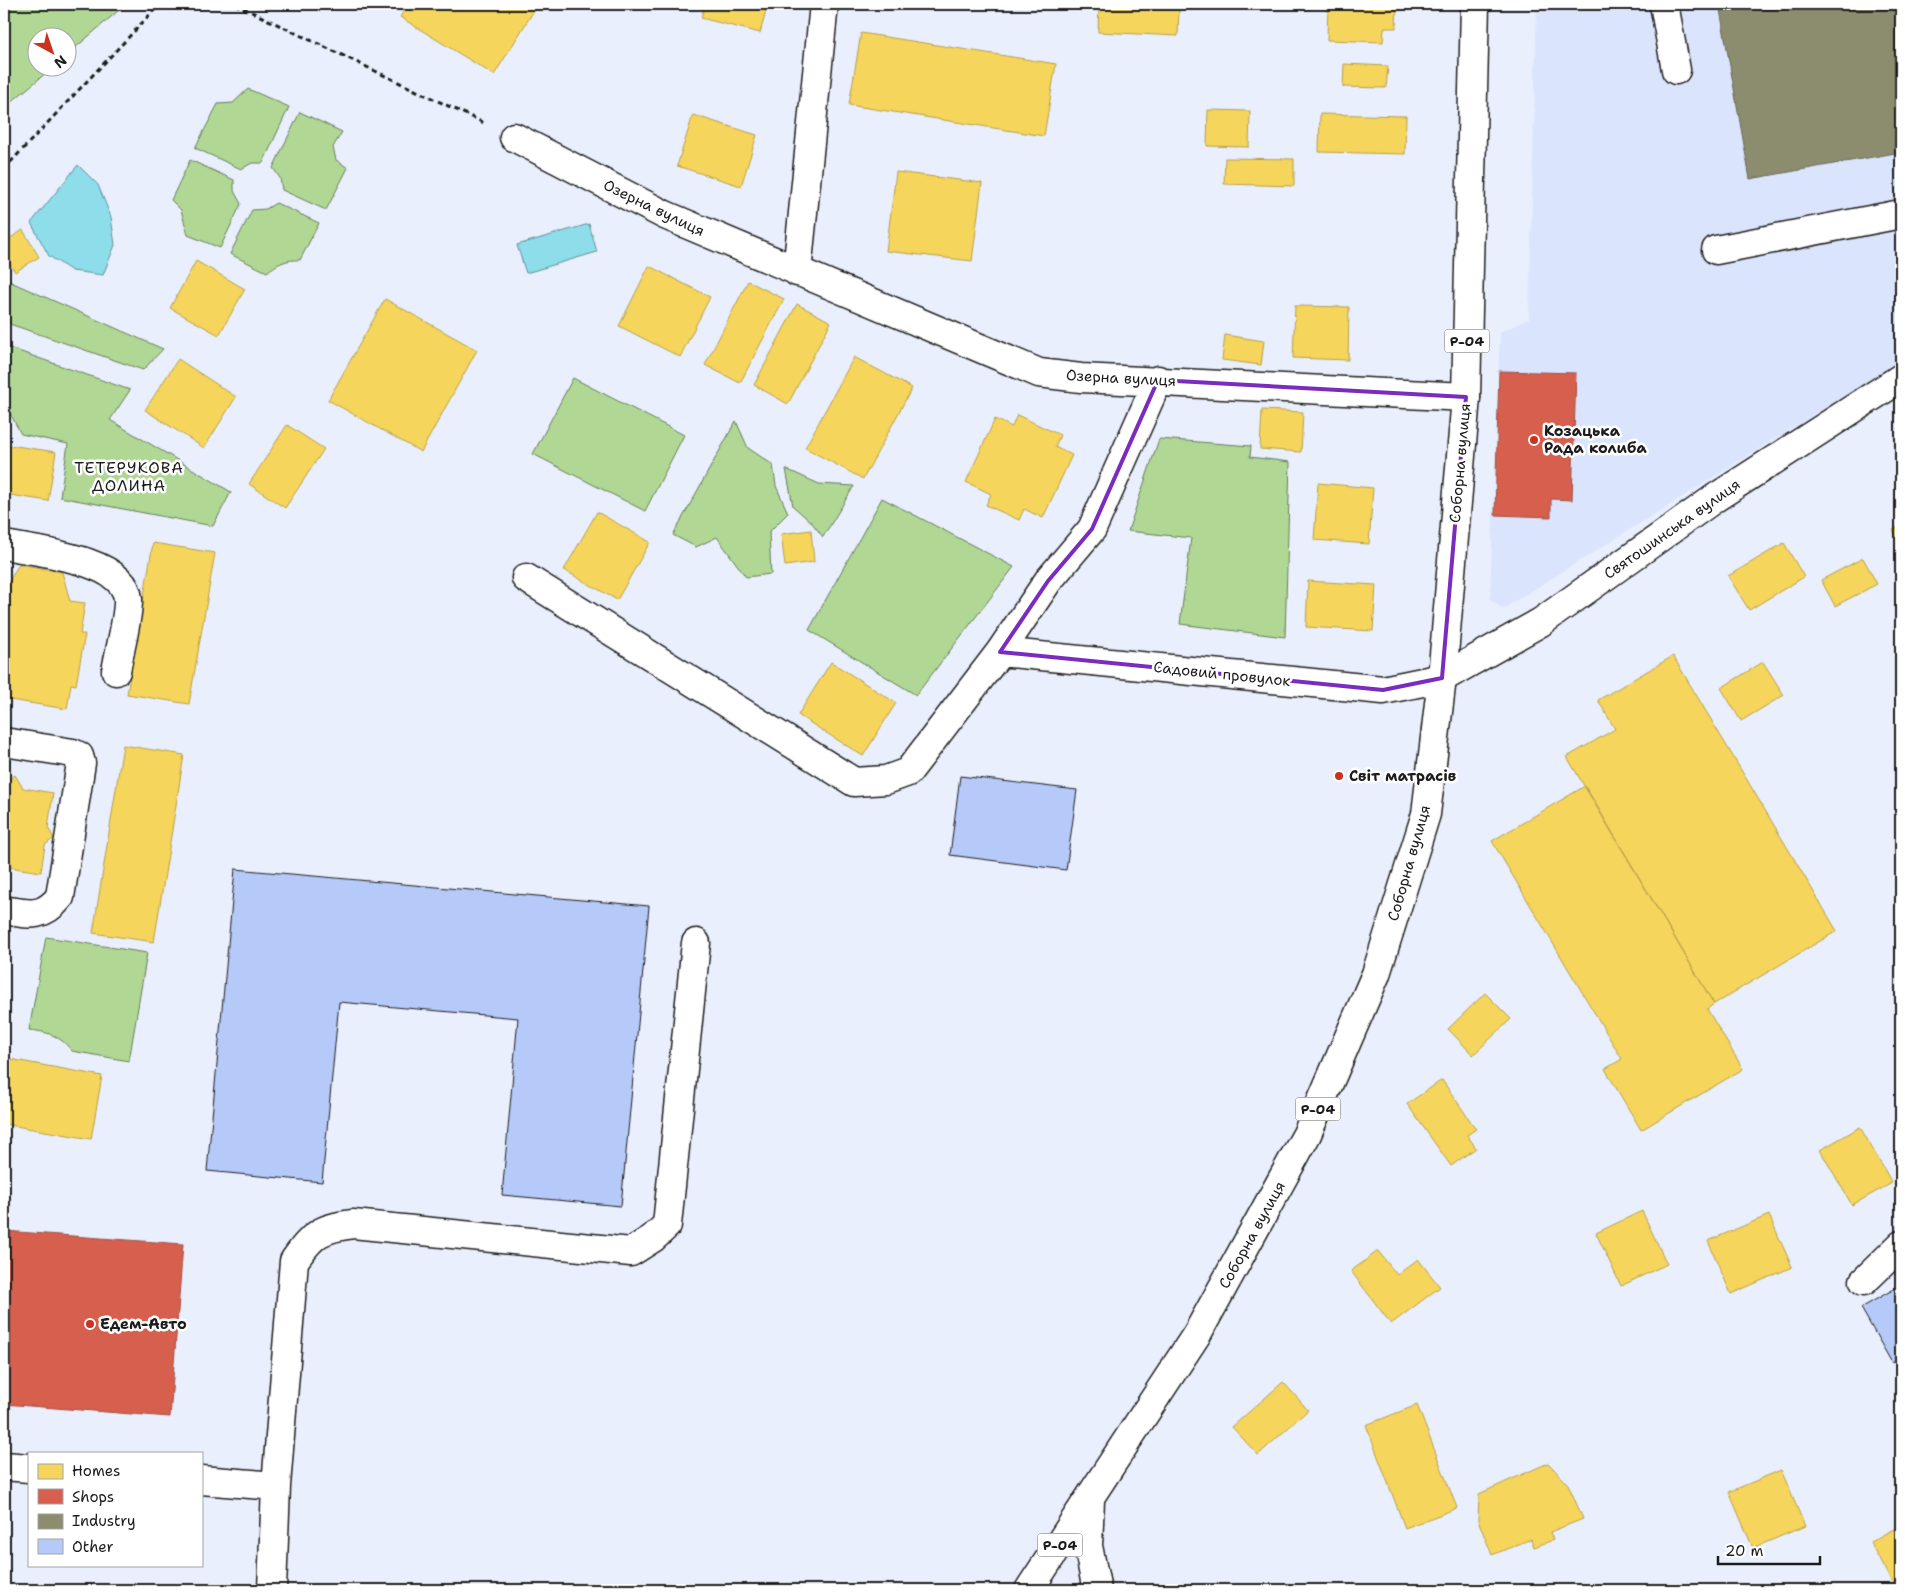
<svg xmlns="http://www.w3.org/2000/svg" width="1905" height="1594" font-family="'Shantell Sans',sans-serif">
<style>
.built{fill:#dae4fc}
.green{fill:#b0d894;stroke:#667a58}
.water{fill:#8dddea;stroke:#609098}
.homes{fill:#f6d55c;stroke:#b59e49}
.shops{fill:#d6604d;stroke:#9e4c3e}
.industry{fill:#8c8c6e;stroke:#6a6a55}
.building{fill:#b6caf9;stroke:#1c1c1c}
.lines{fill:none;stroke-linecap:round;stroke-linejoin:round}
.minor-casing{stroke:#1c1c1c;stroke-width:31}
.major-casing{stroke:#1c1c1c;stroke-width:31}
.path{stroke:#1c1c1c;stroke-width:3;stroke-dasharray:5 4;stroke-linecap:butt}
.minor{stroke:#fff;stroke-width:28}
.major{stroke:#fff;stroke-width:28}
.marked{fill:none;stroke:#7b2cbf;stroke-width:4;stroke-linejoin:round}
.poi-dot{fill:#c8321e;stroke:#fff;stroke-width:2}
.labels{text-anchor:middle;stroke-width:5;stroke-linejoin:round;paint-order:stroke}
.shield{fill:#fff;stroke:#606060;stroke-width:1}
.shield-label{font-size:14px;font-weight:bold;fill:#1c1c1c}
.street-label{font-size:15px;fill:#1c1c1c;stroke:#fff}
.poi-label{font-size:15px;font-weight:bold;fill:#1c1c1c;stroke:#fff;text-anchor:start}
.neighbourhood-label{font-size:16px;letter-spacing:1px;fill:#1c1c1c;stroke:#fff}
</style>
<rect width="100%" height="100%" fill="#e9effd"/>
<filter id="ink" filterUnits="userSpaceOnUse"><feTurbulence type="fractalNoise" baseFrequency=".02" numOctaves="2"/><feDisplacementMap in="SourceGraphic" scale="10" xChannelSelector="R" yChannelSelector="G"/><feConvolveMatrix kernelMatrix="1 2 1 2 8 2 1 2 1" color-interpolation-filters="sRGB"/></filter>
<g filter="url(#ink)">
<!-- built -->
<path class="built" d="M 1537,4 L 1901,4 L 1901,360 L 1503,609 L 1490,599 L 1500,332 L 1529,319 Z"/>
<!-- green -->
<path class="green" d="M 4,4 L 126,4 L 68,54 L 68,38 L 38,38 L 38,68 L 52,68 L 4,108 Z
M 248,89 L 289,107 L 263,163 L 252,163 L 241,169 L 195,148 L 218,104 L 233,103 Z
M 300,112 L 342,132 L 333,147 L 336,160 L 348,168 L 326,210 L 282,190 L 280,178 L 273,168 Z
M 190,160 L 234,180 L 234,191 L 241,204 L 220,248 L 188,235 L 181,210 L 171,200 Z
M 276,203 L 319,223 L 300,260 C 286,259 277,264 267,272 L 230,254 L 252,210 L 266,209 Z
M 4,279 L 163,349 L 143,370 L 4,322 Z
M 4,346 L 130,390 L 110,420 L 231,492 L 213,526 L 60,497 L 68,444 L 21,434 L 4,402 Z
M 573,378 L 684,435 L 645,511 L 533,454 Z
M 736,421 L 748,448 L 773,465 L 776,486 L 788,513 L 769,532 L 771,574 L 746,577 L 717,537 L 696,547 L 673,535 Z
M 1159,439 L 1251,446 L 1250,457 L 1290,462 L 1285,637 L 1180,624 L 1191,538 L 1128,531 Z
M 786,469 L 819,484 L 854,486 L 823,537 L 812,523 L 793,506 Z
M 882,498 L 1014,567 L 916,695 L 809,630 Z
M 46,937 L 147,953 L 129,1061 L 72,1051 C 59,1035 48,1032 29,1030 Z"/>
<!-- water -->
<path class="water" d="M 78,165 L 98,185 L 111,217 L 115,245 L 103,275 L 72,271 L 49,256 L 31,223 Z
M 589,224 L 597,252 L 526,273 L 517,245 Z"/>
<!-- homes -->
<path class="homes" d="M 408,4 L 538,4 L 494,75 L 400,17 Z
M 705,4 L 768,4 L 760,33 L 701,18 Z
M 1328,4 L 1397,4 L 1396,28 L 1384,28 L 1383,42 L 1327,40 Z
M 1099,5 L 1179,9 L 1178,36 L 1098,32 Z
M 861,33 L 1056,64 L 1044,136 L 849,105 Z
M 1344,64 L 1388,66 L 1386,88 L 1343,87 Z
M 1208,110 L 1250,111 L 1249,147 L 1207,146 Z
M 1320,114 L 1406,116 L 1405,154 L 1319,152 Z
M 693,115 L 757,135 L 741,186 L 677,166 Z
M 1225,158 L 1294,159 L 1294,186 L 1224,184 Z
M 896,172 L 982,183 L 972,261 L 886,251 Z
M 23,230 L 39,257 L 15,272 L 4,254 L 4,242 Z
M 196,261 L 245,289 L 219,335 L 170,308 Z
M 649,266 L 710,297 L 680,357 L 619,326 Z
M 748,281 L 784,299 L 740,383 L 705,365 Z
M 385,299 L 477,350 L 421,452 L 328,400 Z
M 797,304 L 831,322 L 788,404 L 754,385 Z
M 1295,306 L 1349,307 L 1348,360 L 1293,358 Z
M 1225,335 L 1264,341 L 1261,365 L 1222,360 Z
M 854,357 L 912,388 L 863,479 L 805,448 Z
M 178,359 L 236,397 L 204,448 L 145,410 Z
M 1262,410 L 1303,412 L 1301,452 L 1260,449 Z
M 1017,415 L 1060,435 L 1055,447 L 1072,455 L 1043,518 L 1024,509 L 1019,520 L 986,505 L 991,494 L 966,482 L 995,419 L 1012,427 Z
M 287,425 L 324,449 L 285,508 L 249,484 Z
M 9,445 L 56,452 L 48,501 L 4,494 L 4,478 Z
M 1318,483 L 1373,488 L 1369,544 L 1314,540 Z
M 597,512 L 650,542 L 617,600 L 564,570 Z
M 1901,525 L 1901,546 L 1893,530 Z
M 811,530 L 814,562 L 785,566 L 781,534 Z
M 153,543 L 215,553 L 189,704 L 127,694 Z
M 1784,543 L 1804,577 L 1749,610 L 1728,576 Z
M 1863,558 L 1877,584 L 1835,606 L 1821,580 Z
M 19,564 L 62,572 L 70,601 L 85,603 L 80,634 L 85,634 L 76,685 L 71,684 L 67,709 L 4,699 L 4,590 Z
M 1308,581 L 1376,585 L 1373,631 L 1306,627 Z
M 1673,656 L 1837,931 L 1714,1004 L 1567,757 L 1615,729 L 1598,700 Z
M 831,662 L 896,703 L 863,756 L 798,715 Z
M 1763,662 L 1784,695 L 1741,721 L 1721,688 Z
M 123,745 L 184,755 L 154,942 L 93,933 Z
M 15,775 L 23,788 L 53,793 L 48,828 L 54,838 L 45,845 L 41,872 L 9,867 L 4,870 L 4,782 Z
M 1585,786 L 1714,1004 L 1707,1009 L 1743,1069 L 1641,1130 L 1605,1069 L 1622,1059 L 1492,841 Z
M 1485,993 L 1511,1019 L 1473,1055 L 1448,1029 Z
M 4,1058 L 102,1076 L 91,1139 L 4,1124 Z
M 1442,1080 L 1476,1129 L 1467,1135 L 1476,1148 L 1451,1166 L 1407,1104 Z
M 1860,1127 L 1892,1183 L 1852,1205 L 1820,1150 Z
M 1642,1211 L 1667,1264 L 1621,1286 L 1596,1233 Z
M 1769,1215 L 1792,1267 L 1731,1294 L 1708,1241 Z
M 1378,1251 L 1397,1275 L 1418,1259 L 1440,1287 L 1391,1324 L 1351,1271 Z
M 1283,1382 L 1308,1410 L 1258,1455 L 1232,1427 Z
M 1417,1405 L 1457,1508 L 1405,1528 L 1366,1425 Z
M 1548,1463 L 1568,1484 L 1583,1519 L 1550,1532 L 1553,1540 L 1534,1547 L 1531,1539 L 1492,1555 L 1478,1520 L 1479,1494 Z
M 1781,1470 L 1805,1526 L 1753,1548 L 1729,1492 Z
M 1901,1525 L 1901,1590 L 1896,1590 L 1870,1542 Z"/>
<!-- shops -->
<path class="shops" d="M 1499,371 L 1576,373 L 1572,500 L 1551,499 L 1551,517 L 1495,515 Z
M 4,1231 L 183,1244 L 170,1417 L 4,1404 Z"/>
<!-- industry -->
<path class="industry" d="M 1719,4 L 1901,4 L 1901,152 L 1750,179 Z"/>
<!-- building -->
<path class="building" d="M 960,776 L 1077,790 L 1066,870 L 950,855 Z
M 235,869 L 649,906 L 621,1206 L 502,1195 L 518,1018 L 339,1002 L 322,1182 L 207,1171 Z
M 1896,1288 L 1901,1297 L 1901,1358 L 1892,1363 L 1861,1308 Z"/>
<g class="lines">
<defs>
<path id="minor" d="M 1664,4 L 1676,70
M 514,137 L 665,215 L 1039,373 L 1081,378 L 1466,397
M 1716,250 L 1901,214
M 797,272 L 824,4
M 4,545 C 34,551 125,559 128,599 C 129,615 119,653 116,671
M 526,578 L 854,782 L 886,780 L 908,772 L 1000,652 L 1048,581 L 1092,529 L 1158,380
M 1000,652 L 1383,690 L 1442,678 L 1541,622 L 1715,498 L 1901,378
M 4,742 L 73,753 L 79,756 L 81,763 L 60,897 C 42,919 29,914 4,910
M 1864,1281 L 1901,1245
M 4,1466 L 29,1468
M 201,1480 L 276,1486 L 272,1590
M 276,1486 L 294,1261 C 313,1234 320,1228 353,1224 L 631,1252 L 653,1238 L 667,1225 L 696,943"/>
<path id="major" d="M 1090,1500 L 1088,1546 L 1097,1590
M 1029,1590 L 1197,1334 L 1307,1134 L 1376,974 L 1426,814 L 1442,678 L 1466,397 L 1475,4"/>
</defs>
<!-- minor casing -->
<use href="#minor" class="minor-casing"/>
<!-- major casing -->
<use href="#major" class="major-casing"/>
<!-- path -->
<path class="path" d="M 235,4 L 486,124
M 4,169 L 160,4"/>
<!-- minor -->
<use href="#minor" class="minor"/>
<!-- major -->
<use href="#major" class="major"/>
</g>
</g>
<!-- marked area -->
<path class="marked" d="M 1158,380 L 1466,397 L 1442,678 L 1383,690 L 1000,652 L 1048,581 L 1092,529 Z"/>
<!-- markers -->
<g class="poi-dot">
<circle cx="1534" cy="440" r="5"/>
<circle cx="1339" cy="776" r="5"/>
<circle cx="90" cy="1324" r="5"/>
</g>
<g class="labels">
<!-- shield labels -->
<g class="shield">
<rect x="1444.5" y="329.5" width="45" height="23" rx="4"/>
<rect x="1295.5" y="1097.5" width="45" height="23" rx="4"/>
<rect x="1037.5" y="1533.5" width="45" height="23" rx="4"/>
</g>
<g class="shield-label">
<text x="1467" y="346">Р-04</text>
<text x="1318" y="1114">Р-04</text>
<text x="1060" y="1550">Р-04</text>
</g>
<!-- street labels -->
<g class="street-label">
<text transform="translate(654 208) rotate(26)" y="5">Озерна вулиця</text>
<text transform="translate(1121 378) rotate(3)" y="5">Озерна вулиця</text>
<text transform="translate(1460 463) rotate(-85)" y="5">Соборна вулиця</text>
<text transform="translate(1672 529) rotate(-35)" y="5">Святошинська вулиця</text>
<text transform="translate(1222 674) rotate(6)" y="5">Садовий провулок</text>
<text transform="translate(1409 863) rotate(-74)" y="5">Соборна вулиця</text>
<text transform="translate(1252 1235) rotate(-61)" y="5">Соборна вулиця</text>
</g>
<!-- poi labels -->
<g class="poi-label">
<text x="1544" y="436">Козацька<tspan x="1544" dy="17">Рада колиба</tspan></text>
<text x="1349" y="781">Світ матрасів</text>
<text x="100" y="1329">Едем-Авто</text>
</g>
<!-- neighbourhood labels -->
<g class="neighbourhood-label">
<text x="129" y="473">ТЕТЕРУКОВА<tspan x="129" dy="18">ДОЛИНА</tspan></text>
</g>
</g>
<!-- margin -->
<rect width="1905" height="1594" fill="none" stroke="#fff" stroke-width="20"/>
<rect x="10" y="10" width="1885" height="1574" fill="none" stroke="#1c1c1c" stroke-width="2" filter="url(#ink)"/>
<!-- legend -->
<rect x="28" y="1452" width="175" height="115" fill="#ffffff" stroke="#a4a4a4"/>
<rect x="38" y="1464" width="25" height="15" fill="#f6d55c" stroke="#a4a4a4"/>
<text x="72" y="1476" font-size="15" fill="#1c1c1c">Homes</text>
<rect x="38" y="1489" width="25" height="15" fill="#d6604d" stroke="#a4a4a4"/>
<text x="72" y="1502" font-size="15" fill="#1c1c1c">Shops</text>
<rect x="38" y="1514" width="25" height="15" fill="#8c8c6e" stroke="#a4a4a4"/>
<text x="72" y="1526" font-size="15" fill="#1c1c1c">Industry</text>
<rect x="38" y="1539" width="25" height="15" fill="#b6caf9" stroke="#a4a4a4"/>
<text x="72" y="1552" font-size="15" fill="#1c1c1c">Other</text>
<!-- north arrow -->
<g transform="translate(52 52) rotate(140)"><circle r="24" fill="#ffffff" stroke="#a4a4a4"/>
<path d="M0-4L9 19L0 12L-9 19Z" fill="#c8321e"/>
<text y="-8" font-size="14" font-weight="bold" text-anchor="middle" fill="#1c1c1c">N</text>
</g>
<!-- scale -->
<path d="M1718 1556v8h102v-8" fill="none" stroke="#1c1c1c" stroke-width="2.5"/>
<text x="1725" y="1556" font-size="15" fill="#1c1c1c" stroke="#ffffff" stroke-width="4" paint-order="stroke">20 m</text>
</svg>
